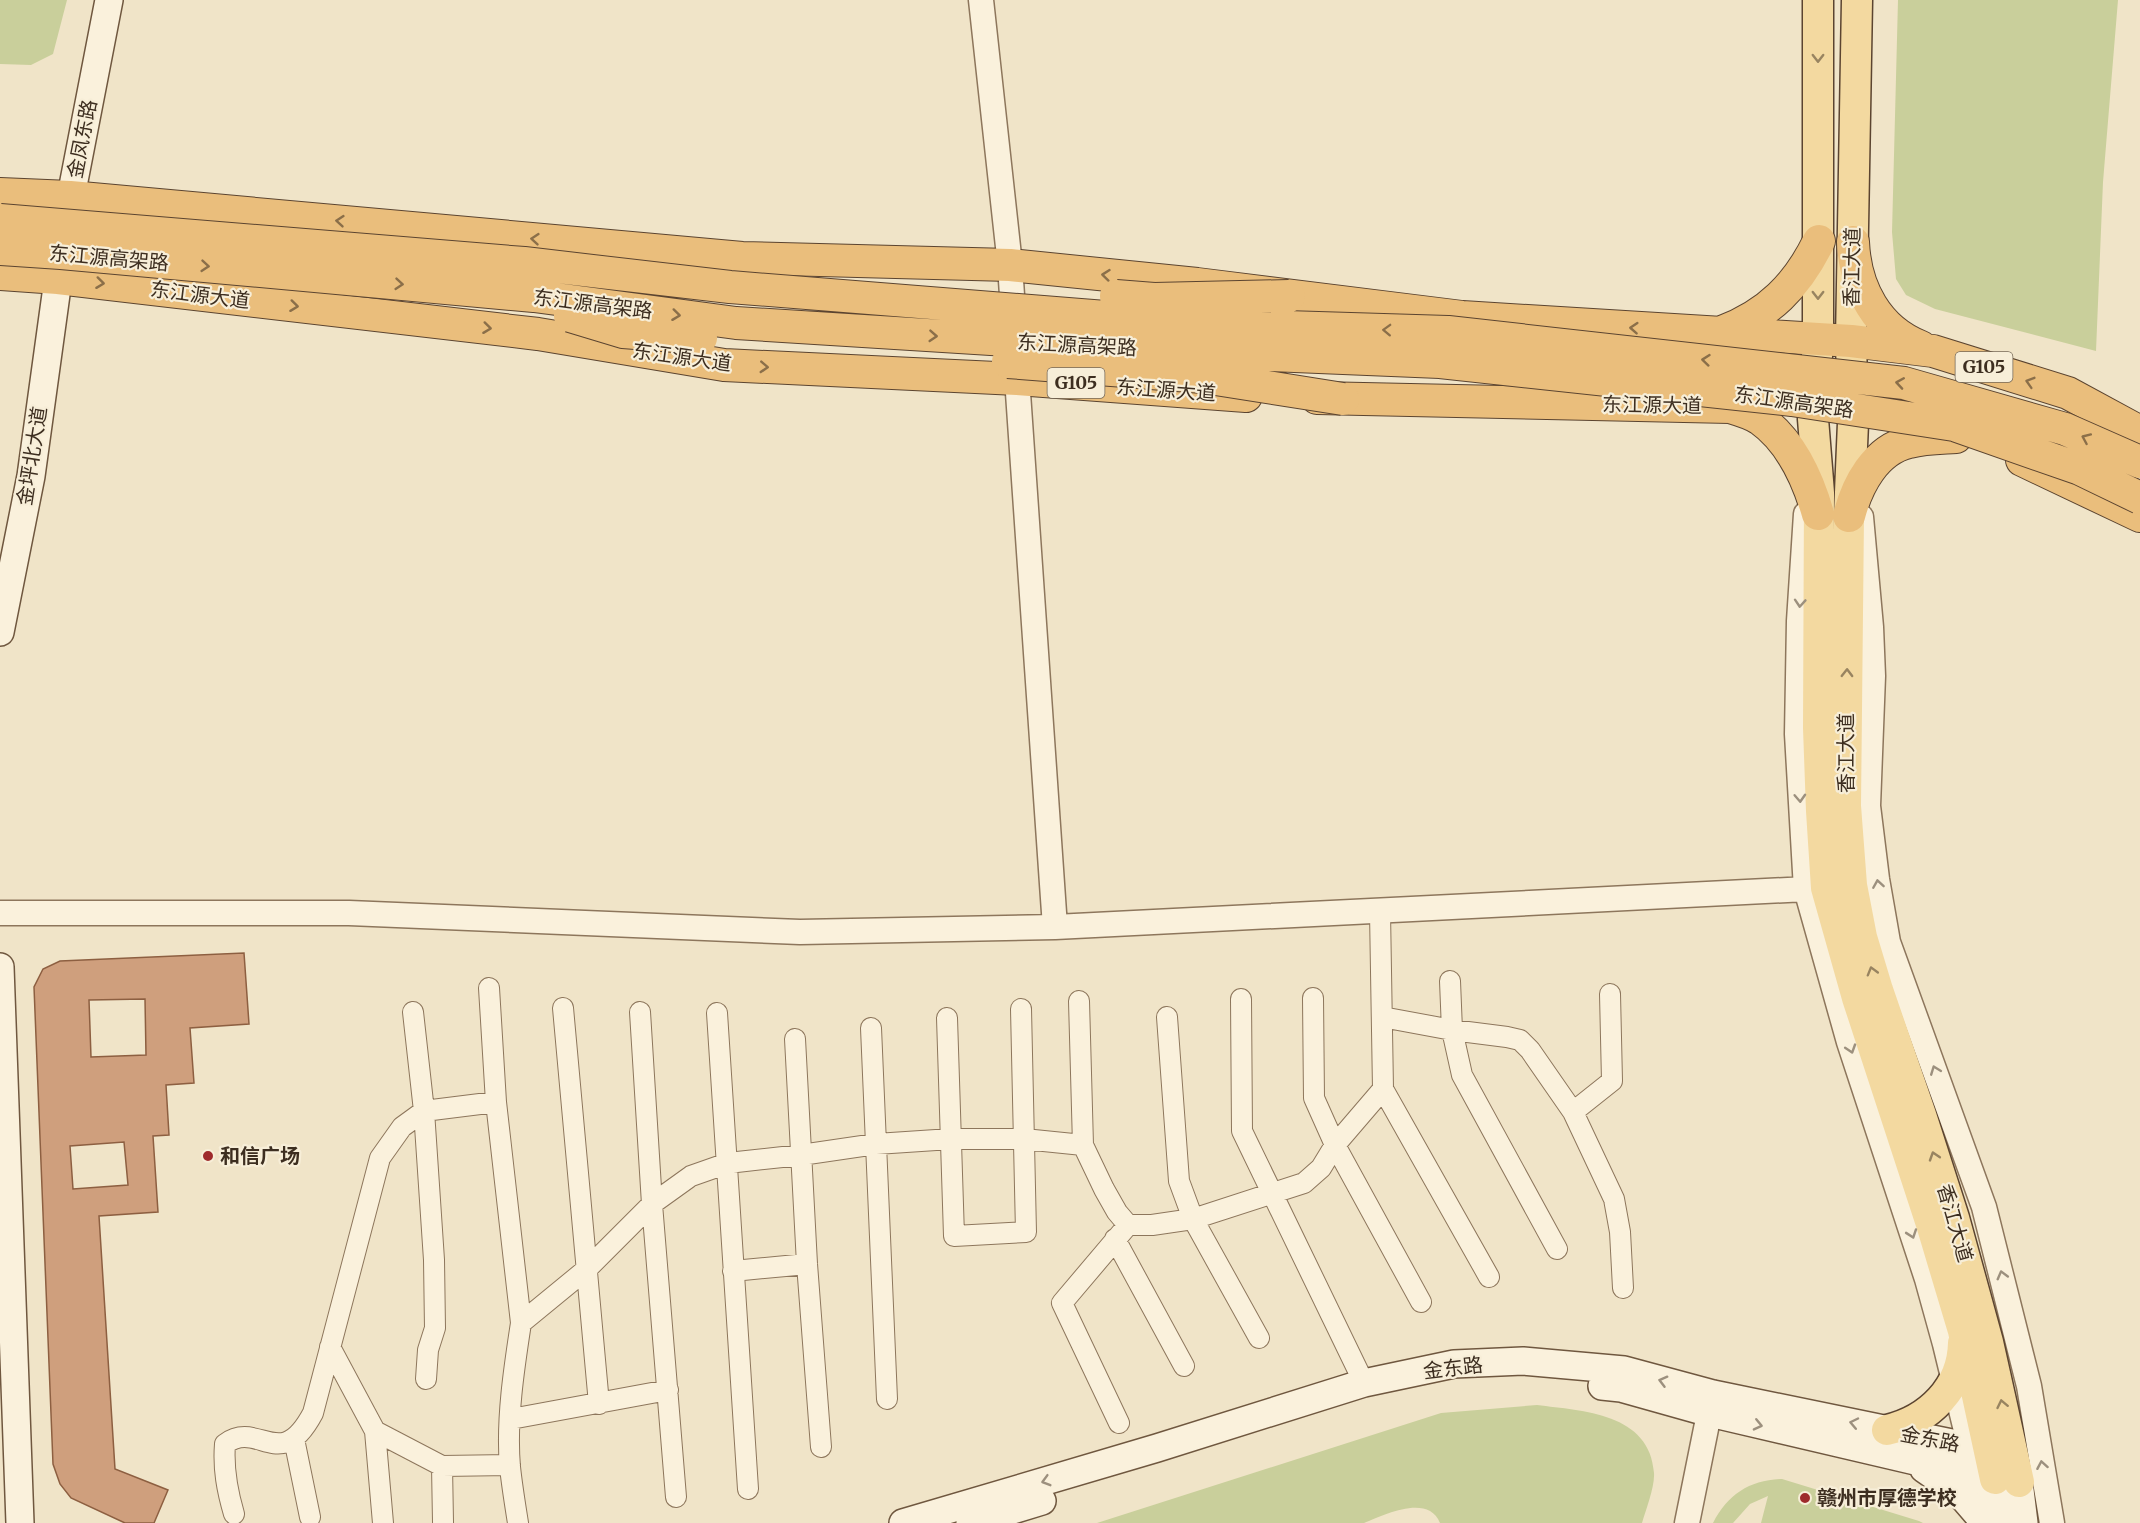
<svg xmlns="http://www.w3.org/2000/svg" width="2140" height="1523" font-family="Merriweather,'Noto Sans SC',serif">
<style>
.green{fill:#c9cf9b}
.building{fill:#cf9f7d;stroke:#8d5f41;stroke-width:1.5;fill-rule:evenodd}
.lines{fill:none;stroke-linecap:round;stroke-linejoin:round}
.minor-casing{stroke:#8d765c;stroke-width:22}
.tertiary-casing{stroke:#8d765c;stroke-width:27}
.secondary-casing{stroke:#6f573f;stroke-width:30}
.primary-casing{stroke:#5b4430;stroke-width:33}
.trunk-casing{stroke:#5b4430;stroke-width:34}
.minor{stroke:#faf1dc;stroke-width:20}
.tertiary{stroke:#faf1dc;stroke-width:24}
.secondary{stroke:#faf1dc;stroke-width:27}
.primary{stroke:#f3d9a0;stroke-width:30}
.trunk{stroke:#eabe7c;stroke-width:32}
.trunk-bridge-casing{stroke:#5b4430;stroke-width:34;stroke-linecap:butt}
.trunk-bridge{stroke:#eabe7c;stroke-width:32}
.oneway{stroke:#988460}
.oneway2{stroke:#8b6f49}
.oneway3{stroke:#9c907e}
.poi-dot{fill:#9e2a2b;stroke:#f7eed8;stroke-width:2}
.labels{text-anchor:middle;stroke-width:4.5;stroke-linejoin:round;paint-order:stroke}
.shield{fill:#f7eed8;stroke:#756857;stroke-width:1.5}
.shield-label{font-size:18px;font-weight:bold;fill:#3d2e20}
.street-label{font-size:20px;fill:#3d2e20;stroke:#f7eed8}
.poi-label{font-size:20px;font-weight:bold;fill:#3d2e20;stroke:#f7eed8;text-anchor:start}
</style>
<rect width="100%" height="100%" fill="#f0e4c8"/>
<!-- green -->
<path class="green" d="M 0,0 L 67,0 L 53,54 L 31,65 L 0,64 Z
M 1898,0 L 2118,0 L 2103,182 L 2096,351 L 1935,309 L 1906,295 L 1896,279 L 1892,232 Z
M 1537,1405 C 1583,1411 1650,1413 1654,1473 C 1655,1486 1646,1510 1642,1523 L 1440,1523 C 1428,1493 1384,1515 1364,1523 L 1097,1523 L 1441,1413 Z
M 1782,1479 L 1919,1521 L 1923,1523 L 1761,1523 L 1768,1496 L 1750,1504 L 1733,1523 L 1713,1523 C 1728,1494 1750,1480 1782,1479 Z"/>
<!-- building -->
<path class="building" d="M 244,953 L 249,1024 L 190,1028 L 194,1083 L 166,1085 L 169,1135 L 153,1136 L 158,1212 L 99,1216 L 115,1469 L 168,1490 L 154,1523 L 125,1523 L 71,1498 L 60,1484 L 53,1464 L 34,987 L 43,969 L 60,961 ZM 145,999 L 146,1055 L 91,1057 L 89,1000 ZM 124,1142 L 128,1185 L 73,1189 L 70,1146 Z"/>
<g class="lines">
<defs>
<path id="minor" d="M 1380,912 L 1383,1089 L 1489,1277
M 1450,981 L 1452,1030 L 1462,1075 L 1557,1249
M 489,988 L 496,1102 L 521,1323
M 1313,998 L 1314,1098 L 1335,1145 L 1421,1302
M 1241,999 L 1242,1131 L 1364,1383
M 1079,1001 L 1083,1145 L 1104,1189 L 1117,1212 L 1128,1225 L 1152,1225 L 1193,1219 L 1304,1183 L 1321,1168 L 1335,1145 L 1383,1089
M 563,1008 L 599,1404
M 413,1012 L 424,1111 L 434,1260 L 435,1328 L 428,1350 L 426,1379
M 640,1012 L 652,1204 L 676,1497
M 717,1013 L 748,1489
M 1167,1017 L 1179,1181 L 1193,1219 L 1259,1338
M 1382,1017 L 1452,1030 L 1507,1037 L 1520,1040 L 1530,1050 L 1573,1112 L 1614,1199 L 1620,1232 L 1623,1288
M 947,1018 L 954,1236 L 1026,1232 L 1021,1009
M 871,1028 L 887,1399
M 795,1039 L 807,1264 L 821,1447
M 1573,1112 L 1612,1081 L 1610,994
M 1115,1239 L 1184,1366
M 733,1271 L 807,1264
M 330,1347 L 375,1431 L 442,1466 L 510,1465
M 511,1419 L 668,1390
M 1119,1423 L 1062,1303 L 1128,1225
M 375,1431 L 383,1523
M 294,1439 L 310,1517
M 442,1466 L 443,1522
M 234,1514 C 227,1490 223,1469 225,1444 C 259,1419 280,1475 313,1413 L 380,1158 L 402,1127 L 424,1111 L 496,1102
M 518,1523 C 515,1504 512,1486 510,1467 C 506,1421 514,1368 521,1323 L 588,1268 L 652,1204 L 691,1176 L 728,1163 L 801,1155 L 876,1144 L 951,1139 L 1024,1139 L 1083,1145"/>
<path id="tertiary" d="M 981,0 L 1010,265 L 1014,326
M 1016,364 L 1055,927
M 1806,514 L 1799,621 L 1797,734 L 1806,889 L 1849,1042 L 1927,1279 L 1945,1344 L 1970,1447 L 1981,1523
M 1861,517 L 1871,627 L 1873,676 L 1868,806 L 1877,879 L 1888,942 L 1984,1207 L 2029,1386 L 2052,1523
M 0,913 L 349,913 L 800,932 L 1055,927 L 1826,888
M 1687,1523 L 1713,1394"/>
<path id="secondary" d="M 67,217 L 109,0
M 0,632 L 31,476 L 61,258
M 0,967 L 20,1523
M 1602,1386 L 1621,1388 L 1710,1413 L 1975,1475 L 2019,1482 L 2024,1523
M 1924,1469 L 1960,1494 L 1985,1523
M 1995,1479 L 2001,1523
M 903,1523 L 1157,1448 L 1364,1383 L 1454,1364 L 1523,1361 L 1624,1370 L 1713,1394 L 2010,1455
M 970,1523 L 1042,1501"/>
<path id="primary" d="M 1818,0 L 1818,340 L 1813,419 L 1819,493 L 1818,728 L 1821,811 L 1826,888 L 1857,998 L 1931,1224 L 1963,1331 L 1995,1479
M 1857,0 L 1851,341 L 1853,423 L 1849,516 L 1846,806 L 1852,885 L 1862,937 L 1878,990 L 1921,1115 L 1954,1218 L 1988,1342 L 2019,1482
M 1887,1430 C 1929,1420 1962,1388 1963,1343"/>
<path id="trunk" d="M 0,194 L 70,197 L 742,258 L 1010,265 L 1197,284 L 1462,317 L 1851,341 L 1933,351 L 2068,393 L 2140,432
M 1853,242 C 1855,288 1877,330 1921,347
M 0,274 L 58,278 L 538,334 L 724,365 L 1017,379 L 1246,396
M 1722,332 C 1768,315 1798,285 1819,241
M 1317,398 L 1730,407 L 1744,409
M 1730,407 C 1740,410 1751,413 1760,419 C 1791,441 1808,479 1818,514
M 2022,460 L 2140,516
M 1849,516 C 1857,485 1875,450 1909,442 C 1924,438 1940,438 1956,437"/>
</defs>
<!-- minor casing -->
<use href="#minor" class="minor-casing"/>
<!-- tertiary casing -->
<use href="#tertiary" class="tertiary-casing"/>
<!-- secondary casing -->
<use href="#secondary" class="secondary-casing"/>
<!-- primary casing -->
<use href="#primary" class="primary-casing"/>
<!-- trunk casing -->
<use href="#trunk" class="trunk-casing"/>
<!-- minor -->
<use href="#minor" class="minor"/>
<!-- tertiary -->
<use href="#tertiary" class="tertiary"/>
<!-- secondary -->
<use href="#secondary" class="secondary"/>
<!-- primary -->
<use href="#primary" class="primary"/>
<!-- trunk -->
<use href="#trunk" class="trunk"/>
<defs>
<path id="trunk-bridge" d="M 0,220 L 524,263 L 730,287 L 1193,324 L 1448,332 L 1904,383 L 2065,429 L 2140,462
M 0,249 L 61,253 L 534,296 L 736,323 L 1195,352 L 1440,362 L 1792,400 L 1954,425 L 2080,469 L 2140,498
M 1116,296 L 1154,299 L 1289,296
M 570,316 L 623,332 L 701,338
M 1008,362 L 1203,377 L 1343,399"/>
</defs>
<!-- trunk-bridge casing -->
<use href="#trunk-bridge" class="trunk-bridge-casing"/>
<!-- trunk-bridge -->
<use href="#trunk-bridge" class="trunk-bridge"/>
</g>
<!-- one-way arrows -->
<defs><path id="oneway-chevron" d="M-2-3.5L2.5 0L-2 3.5" fill="none" stroke-width="1.6" stroke-linecap="round" stroke-linejoin="round" transform="scale(1.5)"/></defs>
<g class="oneway">
<use href="#oneway-chevron" transform="translate(1818 58) rotate(90)"/>
<use href="#oneway-chevron" transform="translate(1818 295) rotate(90)"/>
<use href="#oneway-chevron" transform="translate(1847 673) rotate(-89)"/>
<use href="#oneway-chevron" transform="translate(1872 971) rotate(-106)"/>
<use href="#oneway-chevron" transform="translate(1934 1156) rotate(-108)"/>
<use href="#oneway-chevron" transform="translate(2002 1404) rotate(-102)"/>
</g>
<g class="oneway2">
<use href="#oneway-chevron" transform="translate(340 221) rotate(-175)"/>
<use href="#oneway-chevron" transform="translate(535 239) rotate(-175)"/>
<use href="#oneway-chevron" transform="translate(205 266) rotate(5)"/>
<use href="#oneway-chevron" transform="translate(1106 275) rotate(-174)"/>
<use href="#oneway-chevron" transform="translate(100 283) rotate(7)"/>
<use href="#oneway-chevron" transform="translate(399 284) rotate(5)"/>
<use href="#oneway-chevron" transform="translate(294 306) rotate(7)"/>
<use href="#oneway-chevron" transform="translate(676 315) rotate(7)"/>
<use href="#oneway-chevron" transform="translate(487 328) rotate(7)"/>
<use href="#oneway-chevron" transform="translate(1634 328) rotate(-176)"/>
<use href="#oneway-chevron" transform="translate(1387 330) rotate(-178)"/>
<use href="#oneway-chevron" transform="translate(933 336) rotate(4)"/>
<use href="#oneway-chevron" transform="translate(1706 360) rotate(-174)"/>
<use href="#oneway-chevron" transform="translate(764 367) rotate(3)"/>
<use href="#oneway-chevron" transform="translate(2030 382) rotate(-163)"/>
<use href="#oneway-chevron" transform="translate(1900 383) rotate(-171)"/>
<use href="#oneway-chevron" transform="translate(2086 438) rotate(-156)"/>
</g>
<g class="oneway3">
<use href="#oneway-chevron" transform="translate(1800 603) rotate(94)"/>
<use href="#oneway-chevron" transform="translate(1800 798) rotate(87)"/>
<use href="#oneway-chevron" transform="translate(1878 884) rotate(-99)"/>
<use href="#oneway-chevron" transform="translate(1851 1049) rotate(72)"/>
<use href="#oneway-chevron" transform="translate(1935 1070) rotate(-111)"/>
<use href="#oneway-chevron" transform="translate(1912 1234) rotate(71)"/>
<use href="#oneway-chevron" transform="translate(2002 1275) rotate(-105)"/>
<use href="#oneway-chevron" transform="translate(1663 1381) rotate(-165)"/>
<use href="#oneway-chevron" transform="translate(1854 1423) rotate(-168)"/>
<use href="#oneway-chevron" transform="translate(1758 1425) rotate(13)"/>
<use href="#oneway-chevron" transform="translate(2042 1465) rotate(-100)"/>
<use href="#oneway-chevron" transform="translate(1046 1481) rotate(164)"/>
</g>
<!-- markers -->
<g class="poi-dot">
<circle cx="208" cy="1156" r="6"/>
<circle cx="1805" cy="1498" r="6"/>
</g>
<g class="labels">
<!-- shield labels -->
<g class="shield">
<rect x="1955.5" y="352" width="57" height="30" rx="4.5"/>
<rect x="1047.5" y="368" width="57" height="30" rx="4.5"/>
</g>
<g class="shield-label">
<text x="1984" y="373">G105</text>
<text x="1076" y="389">G105</text>
</g>
<!-- street labels -->
<g class="street-label">
<text transform="translate(82 139) rotate(-79)" y="7">金凤东路</text>
<text transform="translate(109 258) rotate(5)" y="7">东江源高架路</text>
<text transform="translate(1852 267) rotate(-89)" y="7">香江大道</text>
<text transform="translate(200 295) rotate(7)" y="7">东江源大道</text>
<text transform="translate(593 304) rotate(7)" y="7">东江源高架路</text>
<text transform="translate(1077 345) rotate(3)" y="7">东江源高架路</text>
<text transform="translate(682 357) rotate(8)" y="7">东江源大道</text>
<text transform="translate(1166 390) rotate(4)" y="7">东江源大道</text>
<text transform="translate(1794 402) rotate(8)" y="7">东江源高架路</text>
<text transform="translate(1652 405) rotate(1)" y="7">东江源大道</text>
<text transform="translate(32 456) rotate(-81)" y="7">金坪北大道</text>
<text transform="translate(1846 753) rotate(-90)" y="7">香江大道</text>
<text transform="translate(1955 1223) rotate(74)" y="7">香江大道</text>
<text transform="translate(1453 1368) rotate(-7)" y="7">金东路</text>
<text transform="translate(1930 1439) rotate(11)" y="7">金东路</text>
</g>
<!-- poi labels -->
<g class="poi-label">
<text x="220" y="1163">和信广场</text>
<text x="1817" y="1505">赣州市厚德学校</text>
</g>
</g>
</svg>
